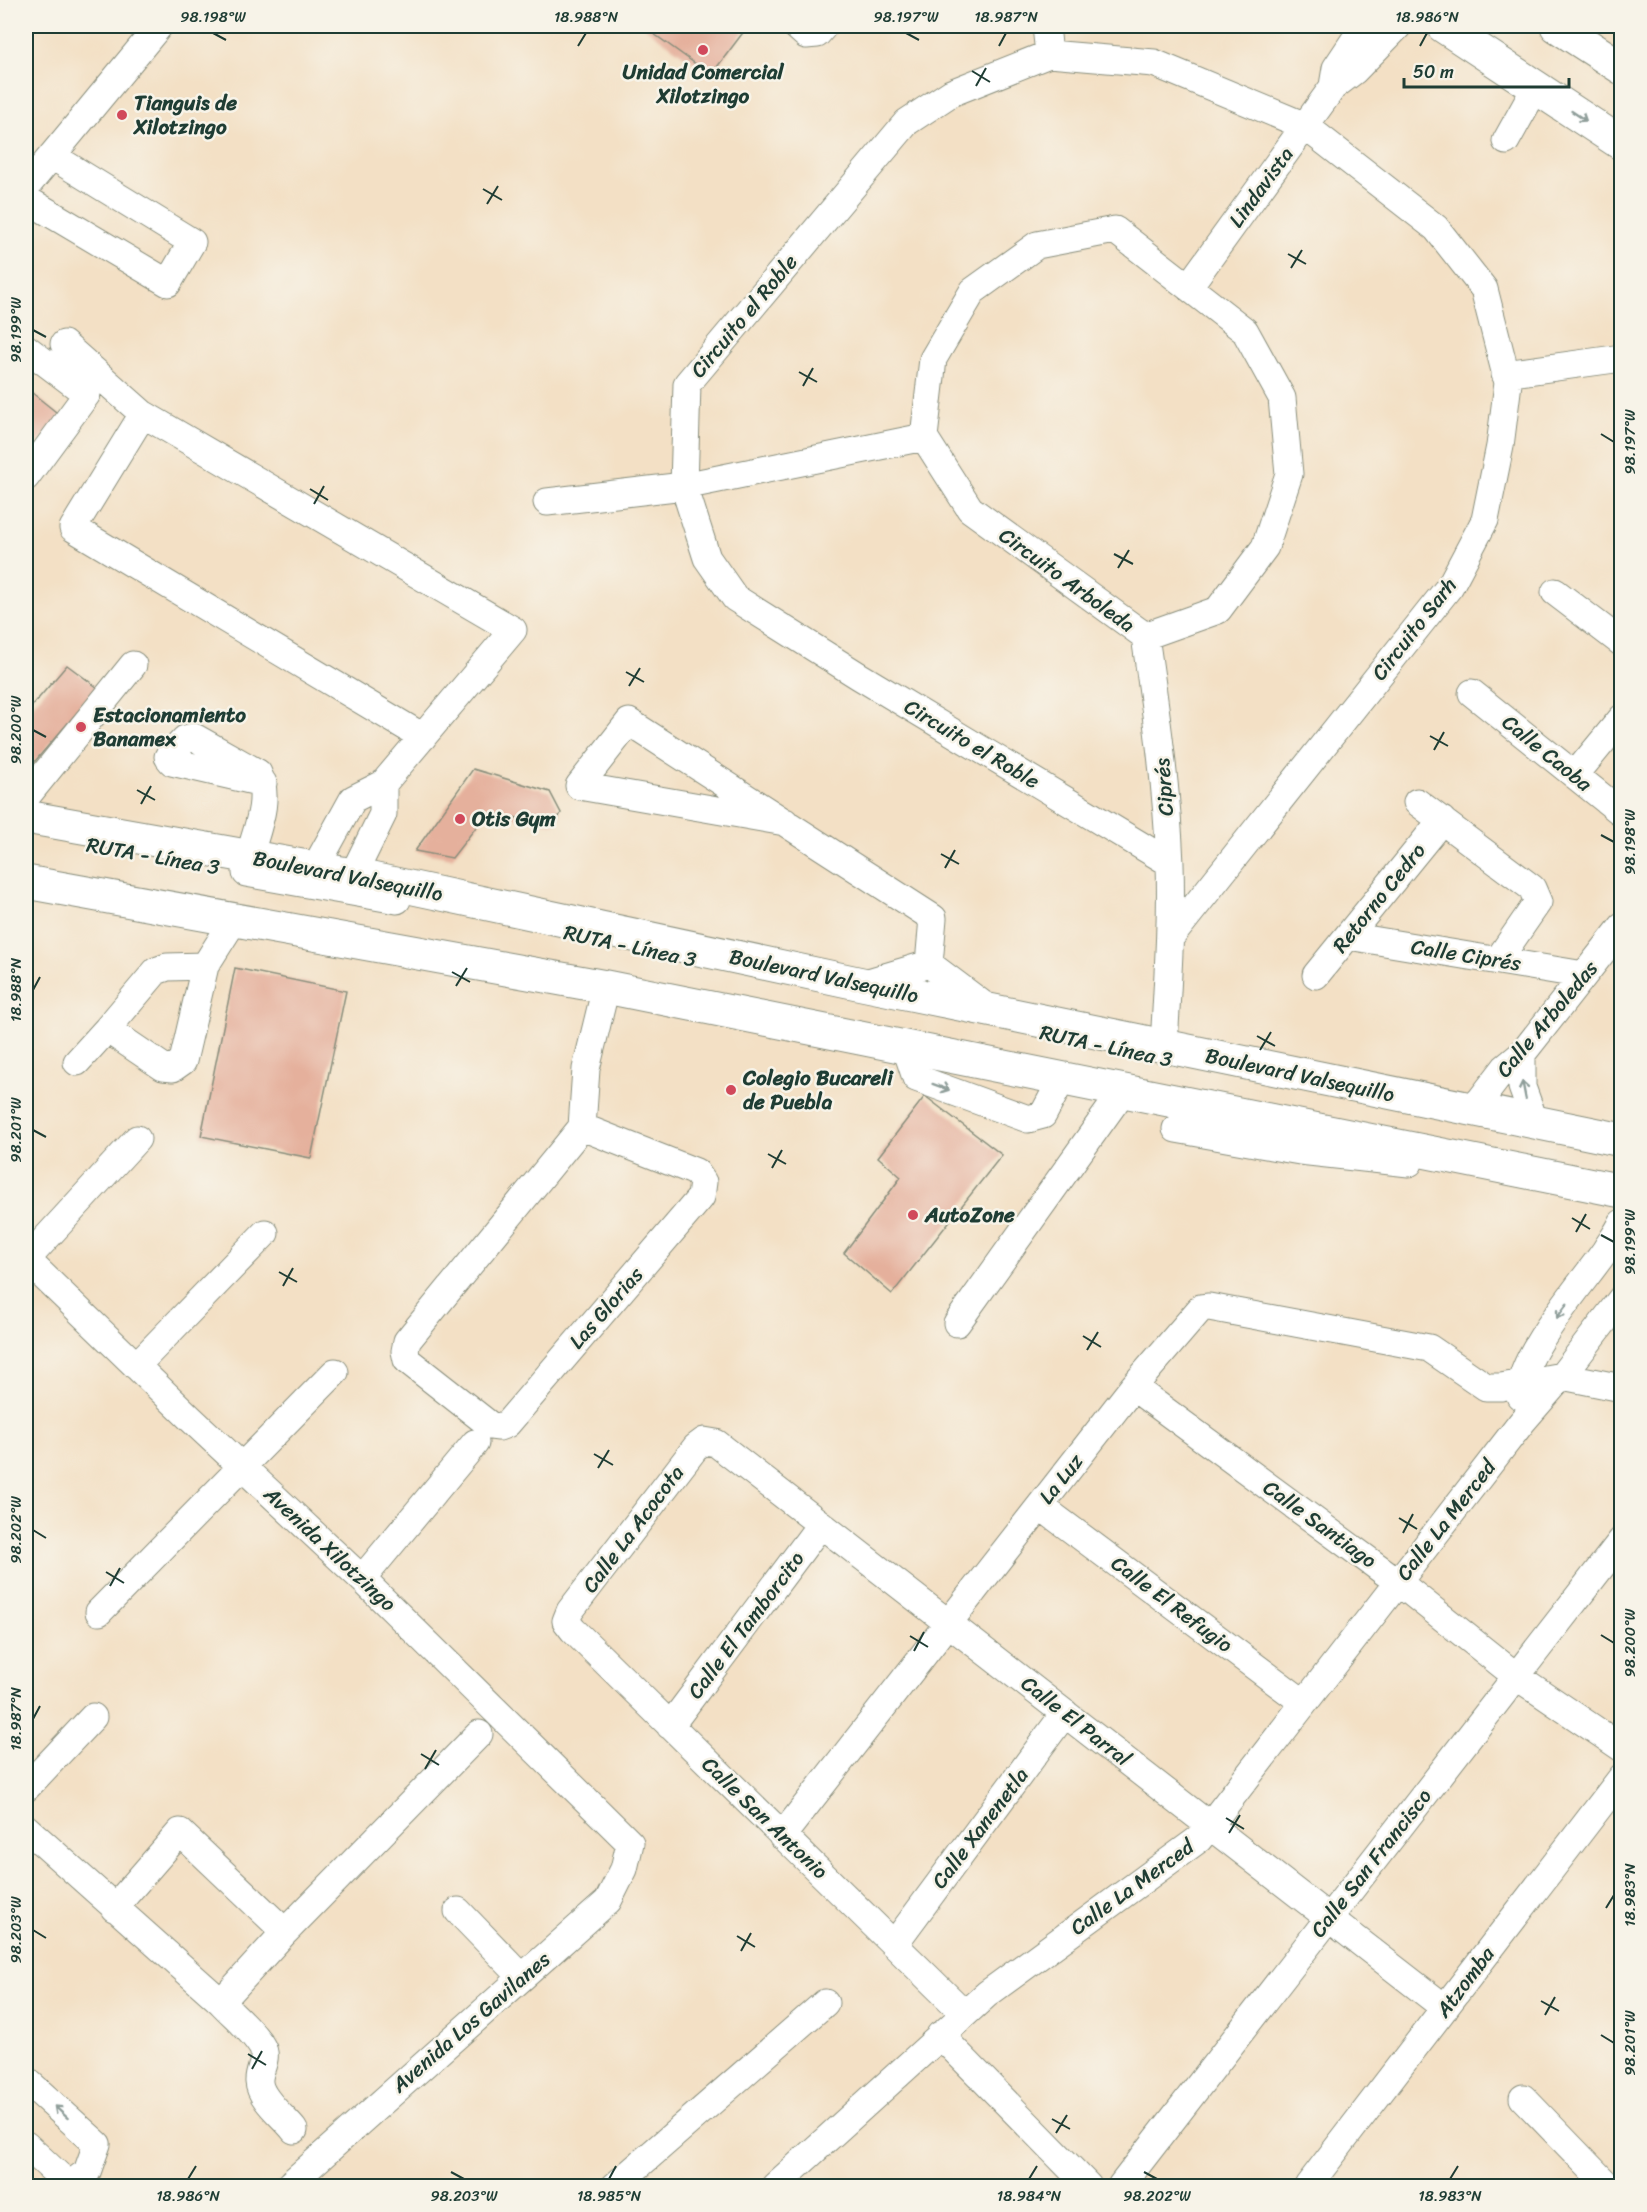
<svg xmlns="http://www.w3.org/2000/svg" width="1647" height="2212" font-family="Sriracha,sans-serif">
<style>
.building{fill:#e5b09c}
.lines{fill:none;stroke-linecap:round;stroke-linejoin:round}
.minor-casing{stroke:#898e7c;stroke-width:29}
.major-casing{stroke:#898e7c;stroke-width:35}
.minor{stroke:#fff;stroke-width:27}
.major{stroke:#fff;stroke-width:33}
.oneway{stroke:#8f9e9a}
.ticks{fill:none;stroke:#1f3d34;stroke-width:2}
.poi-dot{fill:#d1495b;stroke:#f7f3e8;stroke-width:2}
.labels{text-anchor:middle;stroke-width:5;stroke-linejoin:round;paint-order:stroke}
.poi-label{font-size:21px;font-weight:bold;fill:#1f3d34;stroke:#f7f3e8;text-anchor:start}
.street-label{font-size:21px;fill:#1f3d34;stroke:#f7f3e8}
.neatline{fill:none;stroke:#1f3d34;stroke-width:2}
.ticks-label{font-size:15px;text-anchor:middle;fill:#1f3d34}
</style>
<rect width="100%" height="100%" fill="#f7f3e8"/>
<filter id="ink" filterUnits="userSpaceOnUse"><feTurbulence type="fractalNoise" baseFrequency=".0167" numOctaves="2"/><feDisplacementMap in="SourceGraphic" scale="12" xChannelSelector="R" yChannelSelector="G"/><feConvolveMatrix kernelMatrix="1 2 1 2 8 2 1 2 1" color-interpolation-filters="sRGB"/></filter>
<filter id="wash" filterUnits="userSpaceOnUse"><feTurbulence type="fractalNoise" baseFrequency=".008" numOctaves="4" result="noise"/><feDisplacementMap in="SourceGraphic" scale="24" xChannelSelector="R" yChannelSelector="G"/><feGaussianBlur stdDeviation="1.35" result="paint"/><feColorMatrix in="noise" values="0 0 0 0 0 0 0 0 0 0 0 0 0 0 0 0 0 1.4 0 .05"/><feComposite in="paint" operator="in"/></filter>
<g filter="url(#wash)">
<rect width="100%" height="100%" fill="#f3e0c5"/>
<g id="blocks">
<!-- building -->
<path class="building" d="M 643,26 L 748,26 L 711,75 Z
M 26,388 L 61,416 L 26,457 Z
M 67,665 L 98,688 L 30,767 L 26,766 L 26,713 Z
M 473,769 L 550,792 L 561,813 L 555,824 L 487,813 L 452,858 L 415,851 Z
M 235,968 L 346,991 L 311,1158 L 201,1136 Z
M 925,1096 L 1002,1155 L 892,1294 L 844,1253 L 901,1177 L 878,1157 Z"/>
</g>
</g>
<g filter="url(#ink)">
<use href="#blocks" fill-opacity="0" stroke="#898e7c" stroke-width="1.5"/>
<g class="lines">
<defs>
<path id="minor" d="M 796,26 L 806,35 L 817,34 L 824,26
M 1046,26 L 1049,54
M 1333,86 L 1336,68 L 1364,26
M 1506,141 L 1536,87
M 26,187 L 159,26
M 26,199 L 168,283 L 192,242 L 52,156
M 1115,230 L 1245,331 L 1282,398 L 1289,474 L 1265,547 L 1218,610 L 1145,636 L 970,509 L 924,437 L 933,359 L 973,291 L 1037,245 Z
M 1189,286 L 1333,87 L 1354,71 L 1398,26
M 64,344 L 143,414 L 513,630 L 383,784 L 353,799 L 315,868
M 26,348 L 87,394 L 26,477
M 1505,374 L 1622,358
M 143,414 L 73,528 L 423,737
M 547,502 L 684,486 L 924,437
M 1555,592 L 1622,643
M 1145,636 C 1156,712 1167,788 1170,864 C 1172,925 1167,986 1164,1047
M 1472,693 L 1622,813
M 1575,775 L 1622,718
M 26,797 L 133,665
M 1417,802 L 1532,888 L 1538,902 L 1498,960
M 785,822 L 579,786 L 629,722 L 933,918 L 929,964
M 249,857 C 256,831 271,799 258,773 L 194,737 L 185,739 L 168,757 L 172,762 L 263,783
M 1170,863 L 859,676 L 735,598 L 707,558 L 684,486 L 687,384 L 907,122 L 951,93 L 1049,54 L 1154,63 L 1305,126 L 1436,228 L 1484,289 L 1508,383 L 1500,446 L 1485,520 L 1450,586 L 1170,938
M 246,873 L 397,900
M 353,875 L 383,814 L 383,784
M 1348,936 L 1584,975
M 1316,975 L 1442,820
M 862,984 L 929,964 L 989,1009
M 107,1029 L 156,971 L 167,967 L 205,966
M 906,1048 L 916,1078 L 1028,1119 L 1043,1115 L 1062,1079
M 1522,1054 L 1522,1087 L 1535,1123
M 77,1062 L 107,1029 L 163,1067 L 173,1068 L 183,1061 L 205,966 L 234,920
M 1472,1111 L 1505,1068 L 1522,1054 L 1622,927
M 582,1127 L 696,1172 L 703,1182 L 701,1197 L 507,1424 L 499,1427 L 491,1426 L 407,1360 L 405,1351 L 407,1341 L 582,1127 L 586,1069 L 606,987
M 1176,1129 L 1300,1151 L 1409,1163
M 26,1259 L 190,1418 L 362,1579 L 630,1843 L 624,1869 L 608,1901 L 288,2186
M 26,1260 L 137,1139
M 957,1323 L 1123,1091
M 136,1366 L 265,1233
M 1133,1387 L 1398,1582 L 1516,1676 L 1622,1748
M 1520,1396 C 1516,1359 1582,1284 1605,1251 C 1610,1242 1618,1233 1622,1223
M 1040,1506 L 1304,1703
M 362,1579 L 475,1443
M 99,1612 L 335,1372
M 670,1726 L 821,1524
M 26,1788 L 93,1717
M 26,1828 L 221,2002 C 234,2016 252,2030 262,2047 C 269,2059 258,2070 259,2082 C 260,2099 284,2117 294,2130
M 782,1836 L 1133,1387 L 1201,1308 L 1209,1307 L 1429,1348 L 1486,1387 L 1501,1387 L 1562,1376 L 1622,1388
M 114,1908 L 180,1832 L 285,1932
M 458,1911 L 522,1977
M 895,1943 L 1065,1713
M 221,2002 L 285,1932 L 479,1734
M 964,2013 L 573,1630 L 566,1621 L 570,1611 L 696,1447 L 704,1441 L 716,1443 L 1445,2008
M 940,2035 L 1088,2186
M 26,2080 L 97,2144 L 87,2172 L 69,2185 L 26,2145
M 1523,2098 L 1608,2186
M 615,2186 L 825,2003
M 775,2186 L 987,1994 L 1199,1839 L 1522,1422 L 1562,1376 L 1622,1298
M 1121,2186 L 1622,1540
M 1308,2186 L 1622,1777"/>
<path id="major" d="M 1443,26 L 1622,144
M 1557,26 L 1622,68
M 26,817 L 353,875 L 862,984 L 1622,1140
M 26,882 L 606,987 L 1622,1191"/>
</defs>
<!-- minor casing -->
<use href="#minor" class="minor-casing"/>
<!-- major casing -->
<use href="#major" class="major-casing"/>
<!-- minor -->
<use href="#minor" class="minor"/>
<!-- major -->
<use href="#major" class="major"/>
</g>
<!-- one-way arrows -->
<defs><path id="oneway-shaft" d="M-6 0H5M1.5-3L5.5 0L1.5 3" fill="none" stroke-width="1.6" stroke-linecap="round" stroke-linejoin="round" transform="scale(1.5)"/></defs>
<g class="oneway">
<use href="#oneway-shaft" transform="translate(1579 116) rotate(34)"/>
<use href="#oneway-shaft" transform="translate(941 1087) rotate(20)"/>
<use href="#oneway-shaft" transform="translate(1524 1090) rotate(-101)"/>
<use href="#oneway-shaft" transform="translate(1562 1311) rotate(126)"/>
<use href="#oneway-shaft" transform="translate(61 2112) rotate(-138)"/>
</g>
</g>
<!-- ticks -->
<path class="ticks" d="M 213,33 L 226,40M 906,33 L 919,40M 578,46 L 586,33M 999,46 L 1006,33M 1420,46 L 1427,33M 972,71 L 990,82M 976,86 L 986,68M 483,189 L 502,200M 487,204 L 498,186M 1288,254 L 1306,264M 1291,268 L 1302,250M 33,330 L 46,337M 799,372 L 817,382M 803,386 L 813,368M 1601,434 L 1614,442M 310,489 L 328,500M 314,504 L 324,486M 1114,554 L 1133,564M 1118,568 L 1129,550M 626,672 L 644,682M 629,686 L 640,668M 33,730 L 46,737M 1430,736 L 1448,746M 1434,750 L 1444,732M 137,790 L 155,800M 141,804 L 151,786M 1601,835 L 1614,842M 941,854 L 959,864M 945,868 L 955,850M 452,972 L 470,982M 456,986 L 467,968M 33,990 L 40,977M 1257,1036 L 1275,1046M 1260,1050 L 1271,1032M 33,1130 L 46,1137M 768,1154 L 786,1164M 772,1168 L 782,1150M 1572,1218 L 1590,1229M 1576,1232 L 1586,1214M 1601,1235 L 1614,1242M 279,1272 L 297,1282M 283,1286 L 293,1268M 1083,1336 L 1101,1347M 1087,1350 L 1098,1332M 594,1454 L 613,1465M 598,1468 L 609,1450M 1399,1518 L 1417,1529M 33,1530 L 46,1538M 1403,1533 L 1413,1514M 106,1572 L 124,1583M 110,1586 L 120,1568M 1601,1635 L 1614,1643M 910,1636 L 928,1647M 914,1651 L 924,1632M 33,1719 L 40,1706M 421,1754 L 439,1765M 425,1769 L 436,1750M 1226,1818 L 1244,1829M 1229,1833 L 1240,1815M 1606,1908 L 1614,1895M 33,1930 L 46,1938M 737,1936 L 755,1947M 741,1951 L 751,1933M 1541,2001 L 1559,2011M 1545,2015 L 1555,1997M 1601,2035 L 1614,2043M 248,2054 L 266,2065M 252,2069 L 262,2051M 1052,2119 L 1070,2129M 1056,2133 L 1067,2115M 451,2172 L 464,2179M 1144,2172 L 1157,2179M 188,2179 L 196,2166M 609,2179 L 616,2166M 1029,2179 L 1037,2166M 1450,2179 L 1458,2166"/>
<!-- markers -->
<g class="poi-dot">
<circle cx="703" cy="50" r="6"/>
<circle cx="122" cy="115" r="6"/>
<circle cx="81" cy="727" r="6"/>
<circle cx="460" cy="819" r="6"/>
<circle cx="731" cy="1090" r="6"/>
<circle cx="913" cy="1215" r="6"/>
</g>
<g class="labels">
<!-- poi labels -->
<g class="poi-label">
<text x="703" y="79" text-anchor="middle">Unidad Comercial<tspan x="703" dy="24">Xilotzingo</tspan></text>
<text x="134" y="110">Tianguis de<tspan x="134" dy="24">Xilotzingo</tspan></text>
<text x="93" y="722">Estacionamiento<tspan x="93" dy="24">Banamex</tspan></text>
<text x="472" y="826">Otis Gym</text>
<text x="743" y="1085">Colegio Bucareli<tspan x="743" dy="24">de Puebla</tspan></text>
<text x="925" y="1222">AutoZone</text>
</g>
<!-- street labels -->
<g class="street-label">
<text transform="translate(1261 187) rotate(-54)" y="7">Lindavista</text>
<text transform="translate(744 316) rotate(-50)" y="7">Circuito el Roble</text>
<text transform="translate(1067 580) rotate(36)" y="7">Circuito Arboleda</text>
<text transform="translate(1414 629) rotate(-52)" y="7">Circuito Sarh</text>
<text transform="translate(972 744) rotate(31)" y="7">Circuito el Roble</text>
<text transform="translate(1547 753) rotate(39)" y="7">Calle Caoba</text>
<text transform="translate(1164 787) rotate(-94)" y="7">Ciprés</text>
<text transform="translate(153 856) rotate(10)" y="7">RUTA - Línea 3</text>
<text transform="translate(348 876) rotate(11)" y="7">Boulevard Valsequillo</text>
<text transform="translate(1379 898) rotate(-51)" y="7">Retorno Cedro</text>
<text transform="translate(630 946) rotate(12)" y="7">RUTA - Línea 3</text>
<text transform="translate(1466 955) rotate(9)" y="7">Calle Ciprés</text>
<text transform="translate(824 976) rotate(12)" y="7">Boulevard Valsequillo</text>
<text transform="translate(1547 1019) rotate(-50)" y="7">Calle Arboledas</text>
<text transform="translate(1106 1046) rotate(12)" y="7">RUTA - Línea 3</text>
<text transform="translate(1300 1075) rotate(12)" y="7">Boulevard Valsequillo</text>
<text transform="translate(606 1308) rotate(-49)" y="7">Las Glorias</text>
<text transform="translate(1061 1479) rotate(-52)" y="7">La Luz</text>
<text transform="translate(1446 1520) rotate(-52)" y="7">Calle La Merced</text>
<text transform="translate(1320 1524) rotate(36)" y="7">Calle Santiago</text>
<text transform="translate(633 1529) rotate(-53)" y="7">Calle La Acocota</text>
<text transform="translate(330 1549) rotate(43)" y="7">Avenida Xilotzingo</text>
<text transform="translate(1172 1604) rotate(37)" y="7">Calle El Refugio</text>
<text transform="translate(746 1625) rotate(-53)" y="7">Calle El Tamborcito</text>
<text transform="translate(1076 1721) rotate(38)" y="7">Calle El Parral</text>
<text transform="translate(765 1818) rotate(44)" y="7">Calle San Antonio</text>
<text transform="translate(980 1828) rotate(-53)" y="7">Calle Xanenetla</text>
<text transform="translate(1371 1863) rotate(-52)" y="7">Calle San Francisco</text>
<text transform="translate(1132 1887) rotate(-36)" y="7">Calle La Merced</text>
<text transform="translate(1465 1982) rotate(-53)" y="7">Atzomba</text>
<text transform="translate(471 2022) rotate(-41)" y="7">Avenida Los Gavilanes</text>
</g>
</g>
<!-- margin -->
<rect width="1647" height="2212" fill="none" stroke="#f7f3e8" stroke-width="66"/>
<!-- scale -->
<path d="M1404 78v9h165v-9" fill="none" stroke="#1f3d34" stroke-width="3"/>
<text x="1413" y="78" font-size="18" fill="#1f3d34" stroke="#f7f3e8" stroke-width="4.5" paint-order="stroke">50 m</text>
<rect x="33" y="33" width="1581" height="2146" class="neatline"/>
<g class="ticks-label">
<text x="213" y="22">98.198°W</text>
<text x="586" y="22">18.988°N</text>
<text x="906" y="22">98.197°W</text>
<text x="1006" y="22">18.987°N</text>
<text x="1427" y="22">18.986°N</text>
<text transform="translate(16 330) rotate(-90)" y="5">98.199°W</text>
<text transform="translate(1630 442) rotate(-90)" y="5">98.197°W</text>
<text transform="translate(16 730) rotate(-90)" y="5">98.200°W</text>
<text transform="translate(1630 842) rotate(-90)" y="5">98.198°W</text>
<text transform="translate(16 990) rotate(-90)" y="5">18.988°N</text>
<text transform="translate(16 1130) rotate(-90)" y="5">98.201°W</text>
<text transform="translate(1630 1242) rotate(-90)" y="5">98.199°W</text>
<text transform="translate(16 1530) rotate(-90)" y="5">98.202°W</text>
<text transform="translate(1630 1643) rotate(-90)" y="5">98.200°W</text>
<text transform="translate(16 1719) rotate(-90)" y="5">18.987°N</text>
<text transform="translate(1630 1895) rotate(-90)" y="5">18.983°N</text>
<text transform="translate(16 1930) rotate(-90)" y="5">98.203°W</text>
<text transform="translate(1630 2043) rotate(-90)" y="5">98.201°W</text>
<text x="188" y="2201">18.986°N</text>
<text x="464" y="2201">98.203°W</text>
<text x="609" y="2201">18.985°N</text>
<text x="1029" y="2201">18.984°N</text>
<text x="1157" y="2201">98.202°W</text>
<text x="1450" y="2201">18.983°N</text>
</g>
</svg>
